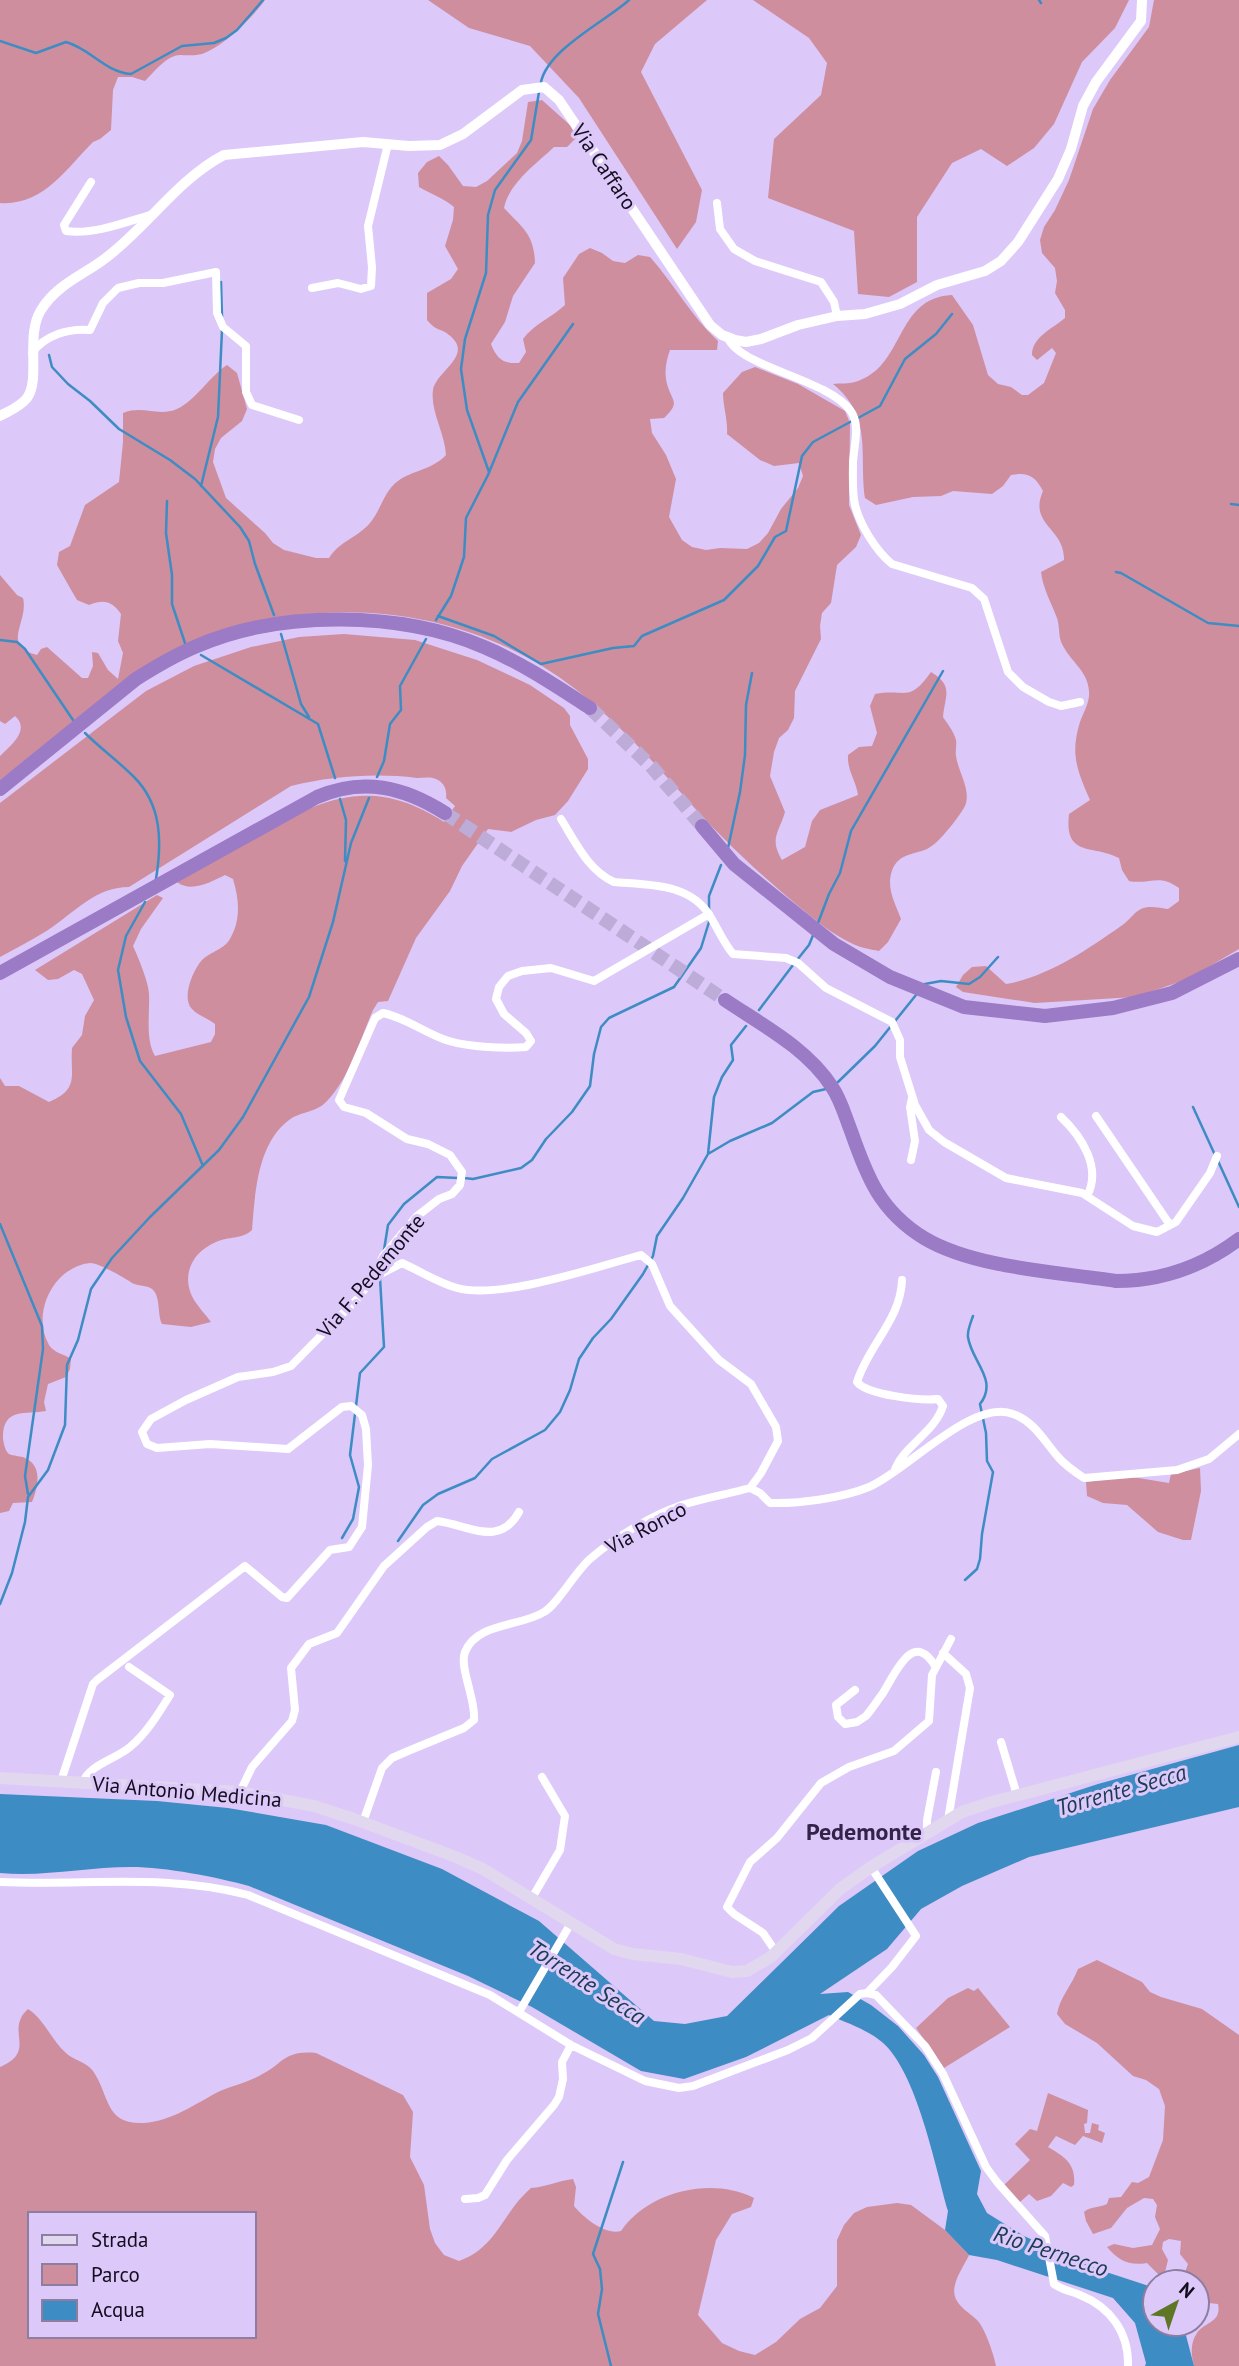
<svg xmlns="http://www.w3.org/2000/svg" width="1239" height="2366" font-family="'PT Sans',sans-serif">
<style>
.green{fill:#ce8e9e;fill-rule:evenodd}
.water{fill:#3e8cc4}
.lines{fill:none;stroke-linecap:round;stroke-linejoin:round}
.stream{stroke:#3e8cc4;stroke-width:2.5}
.motorway-tunnel{stroke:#beacd8;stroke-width:14;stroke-dasharray:14 7;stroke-linecap:butt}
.minor{stroke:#fff;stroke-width:8}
.tertiary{stroke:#fff;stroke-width:10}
.secondary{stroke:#e1d7ee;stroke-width:12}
.motorway{stroke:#9b7ac6;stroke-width:14}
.labels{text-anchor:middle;stroke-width:6;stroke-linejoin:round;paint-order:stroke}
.street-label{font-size:21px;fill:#140d1e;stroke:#dcc8f9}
.water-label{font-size:23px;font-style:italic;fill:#1a3b54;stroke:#dcc8f9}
.quarter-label{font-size:24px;font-weight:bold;fill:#342349;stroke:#dcc8f9}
</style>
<rect width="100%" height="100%" fill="#dcc8f9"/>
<!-- green -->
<path class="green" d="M 0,0 L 265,0 C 254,16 222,48 202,54 C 194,56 188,55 180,55 C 167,55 154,72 145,81 L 132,77 L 118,77 L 113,90 L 111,130 L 100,139 L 93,142 C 66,169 43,206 0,203 Z
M 428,0 L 707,0 L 655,44 L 641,72 L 702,190 L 696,222 L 677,249 L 579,98 L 530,46 L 469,28 Z
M 753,0 L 1129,0 L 1115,28 L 1082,62 L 1054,124 L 1034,148 L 1007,166 L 981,149 L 952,163 L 917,217 L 917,282 L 889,297 L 858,294 L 854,231 L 768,198 L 774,139 L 821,95 L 827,63 L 809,38 Z
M 1154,0 L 1239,0 L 1239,949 L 1188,979 L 1135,997 L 1035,1003 L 963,992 L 956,987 L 963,975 L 972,967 L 986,966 L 1006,984 C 1047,977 1087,950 1121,926 C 1128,922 1134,912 1141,909 C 1149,905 1160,908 1168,909 L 1179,901 L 1179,888 C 1158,873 1151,885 1129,881 L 1122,870 L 1119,858 C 1093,844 1064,858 1069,814 L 1090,800 C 1077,770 1070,754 1080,722 C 1084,711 1090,702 1089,691 C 1088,671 1070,661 1062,644 C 1058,635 1060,627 1057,618 C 1051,602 1043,589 1041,572 L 1064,560 C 1065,528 1028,525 1043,491 C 1035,476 1028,472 1011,475 L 1003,486 L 992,494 L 953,491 L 941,496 L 913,497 L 876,505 L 865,498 C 859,452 873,417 833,384 C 840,383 849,384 855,382 C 906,367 894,298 952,295 L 973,325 L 988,375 L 998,384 L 1011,387 L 1022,395 L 1028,395 L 1044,383 L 1056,353 L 1052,348 L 1037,360 L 1032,355 C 1032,337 1052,329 1065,318 L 1065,310 L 1055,293 L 1057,281 L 1055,268 L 1042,253 L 1040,240 L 1044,227 L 1055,210 L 1069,180 L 1093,109 L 1110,80 L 1149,27 Z
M 542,100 L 571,126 L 576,138 L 567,147 L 554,147 C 535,165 509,183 504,208 C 523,228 534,234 535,263 L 513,296 L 505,322 L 491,344 C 497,359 503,364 519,363 L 526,352 L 523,339 C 534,324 551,318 565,305 L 563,278 L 579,254 L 590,248 L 602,253 L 613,261 L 625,263 L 638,255 L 650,257 C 674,284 691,316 718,341 L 717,350 L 670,350 C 666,361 664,372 667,384 C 672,402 681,402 664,418 L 650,419 L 652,433 L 666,455 L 676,479 L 669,517 L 682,540 L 692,547 L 706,550 L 720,548 L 747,549 L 759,543 L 768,533 L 781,509 L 798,488 L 803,476 L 799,463 L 774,466 L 760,460 L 727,434 C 728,419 723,407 723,393 L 742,372 L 755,367 L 798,384 L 845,411 L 850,423 L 849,505 L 861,535 L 856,547 L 837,565 L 831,603 L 822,613 L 820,626 L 821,639 L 795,691 L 794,718 L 788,730 L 779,738 L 774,752 L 770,776 L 785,812 C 779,833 769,838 782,860 L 805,847 L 812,821 L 820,810 L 858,795 C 856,780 847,771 848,755 L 859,747 L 872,746 L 877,733 L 870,706 L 875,694 C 907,688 908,704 931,672 C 954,686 945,695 943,717 C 947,723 954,732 956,740 C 957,745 955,751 956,756 C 958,771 970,788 966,803 C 965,810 940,841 933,845 C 920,856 902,850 893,868 C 885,887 895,902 901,919 L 888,942 L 879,951 C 870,949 861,948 853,944 C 833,935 814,919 797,905 C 756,871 718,835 683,795 C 649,757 614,719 574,688 C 466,604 313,590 189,645 C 169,653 150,671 132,683 C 88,715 43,747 0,780 L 0,756 C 10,746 31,730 15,716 L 5,724 L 0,721 L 0,575 L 17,595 L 23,598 C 29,622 0,646 37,655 L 41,649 L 47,647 L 82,678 L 88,678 L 93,666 L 92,652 L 98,653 L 108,670 L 118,679 L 123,653 L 118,641 L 121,614 C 112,601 104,599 89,605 L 77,600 L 70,588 L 57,565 L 59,552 L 70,546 L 85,505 L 119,482 L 123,442 L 123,413 C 143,405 158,417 177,409 C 196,400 209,377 227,365 L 237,373 L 247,409 L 242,421 L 221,438 L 215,449 L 213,462 L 226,498 L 265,533 L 273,543 L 284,550 L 316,558 L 329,558 C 341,540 357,538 370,523 C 381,510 384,491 398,481 C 413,470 432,470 446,455 C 445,433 430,411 433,390 C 436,371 475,355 449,335 C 441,328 437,332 427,320 L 427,293 L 451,279 L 458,269 L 445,246 L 453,220 L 454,207 C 443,198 431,194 419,187 L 418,173 L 427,162 L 439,156 L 448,165 L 463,186 L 476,187 L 487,181 L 517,153 L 522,141 L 528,102 Z
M 344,634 L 415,640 L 477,660 L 530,685 L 564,708 L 570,716 L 570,725 L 588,759 L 588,769 L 568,801 L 555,815 L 536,820 L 511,832 L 488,829 L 462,866 L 450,891 L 416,938 L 388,1001 L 378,1002 L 373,1010 C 360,1040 350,1077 327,1101 C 316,1113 301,1111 289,1120 C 257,1144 255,1194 252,1230 C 241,1240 229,1236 216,1242 C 192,1252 180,1276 194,1300 C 199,1308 206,1315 211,1322 L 191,1327 L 162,1324 C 157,1314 161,1296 152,1289 C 147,1285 138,1286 132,1283 C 125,1278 97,1262 90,1263 C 53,1267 31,1314 49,1345 C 54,1353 64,1354 71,1359 L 70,1369 L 66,1377 L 48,1384 L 44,1402 L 46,1411 C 25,1415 2,1407 3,1439 C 4,1444 5,1451 9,1454 C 13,1456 21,1456 25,1458 C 43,1466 38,1487 32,1502 L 13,1503 L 9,1511 L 0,1513 L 0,1078 L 5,1086 L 19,1086 L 49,1102 C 80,1089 70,1076 72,1048 L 82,1035 L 85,1016 L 94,1000 L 82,974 L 74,970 L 58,979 L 48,980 L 35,970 L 157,895 L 163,898 L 141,929 L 133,946 C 138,957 149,983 149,994 C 150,1013 145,1039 155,1056 L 211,1042 L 215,1034 L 215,1024 C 208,1018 198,1016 192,1009 C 181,998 193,970 202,960 C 211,951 225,950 231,937 C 241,918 239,899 233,879 L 225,875 C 211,882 191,893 177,882 C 204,866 230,851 257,836 C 324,797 373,776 444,822 L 455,806 L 446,798 C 447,791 445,784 438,780 C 431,776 424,778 417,778 C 376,773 332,776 291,786 L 129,887 C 95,887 74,913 48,930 C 32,940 16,948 0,957 L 0,803 L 146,691 L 194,666 L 251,647 L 299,637 Z
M 1200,1468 L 1201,1491 L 1191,1540 L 1183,1540 L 1158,1532 L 1127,1505 L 1103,1503 L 1087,1496 L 1086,1482 L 1126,1476 L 1169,1483 L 1171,1474 Z
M 1097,1960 L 1142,1982 L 1150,1992 L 1161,1997 L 1202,2009 L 1239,2035 L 1239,2366 L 1194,2366 C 1191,2355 1190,2343 1197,2333 C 1204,2322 1222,2323 1218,2304 L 1200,2302 L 1197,2298 L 1197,2282 L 1186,2281 L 1184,2275 L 1188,2264 L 1180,2254 L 1181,2241 L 1169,2239 L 1163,2242 L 1162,2249 L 1168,2260 L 1165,2272 L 1160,2276 L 1147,2263 C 1129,2266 1119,2261 1107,2247 L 1114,2244 L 1133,2248 L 1152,2245 L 1160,2229 L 1155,2217 L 1157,2205 L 1153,2199 L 1144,2198 L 1127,2208 L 1111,2228 L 1093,2234 L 1086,2221 L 1084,2212 C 1091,2206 1099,2208 1107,2204 L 1109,2198 L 1121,2197 L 1132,2182 L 1138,2183 L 1149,2177 L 1163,2140 L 1165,2106 L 1159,2089 L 1146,2080 L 1133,2076 L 1097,2043 L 1065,2024 L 1057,2014 C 1060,1997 1072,1985 1078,1969 Z
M 968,1988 L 974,1991 L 978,1988 L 1010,2027 L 944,2068 L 916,2028 L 948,1998 Z
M 28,2009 C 45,2020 51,2040 66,2053 C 73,2060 87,2062 93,2071 C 110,2095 104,2125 144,2123 C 172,2121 195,2104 218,2092 C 231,2086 246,2083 259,2076 C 284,2064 283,2050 316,2053 L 403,2095 L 413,2112 L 410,2157 L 424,2185 L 430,2229 L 435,2243 L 444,2255 L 459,2261 C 497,2248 502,2213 531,2188 C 545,2187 558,2181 573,2179 L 576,2187 L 574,2206 C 585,2219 605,2235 621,2231 C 648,2192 710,2176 754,2198 L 751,2207 L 732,2214 L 716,2240 L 698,2315 L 722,2343 L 739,2351 L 755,2355 L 776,2342 L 800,2319 L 820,2308 L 837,2286 L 837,2240 L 844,2225 L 854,2213 L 867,2207 L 897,2203 L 911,2205 L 945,2230 L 969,2255 C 965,2264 957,2275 955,2285 C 950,2303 968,2311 977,2320 C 985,2328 994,2355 996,2366 L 0,2366 L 0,2067 C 33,2053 12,2036 21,2018 C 22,2015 25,2012 28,2009 ZM 30,2214 L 254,2214 L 254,2336 L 30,2336 Z
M 1048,2093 L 1088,2110 L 1087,2123 L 1084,2124 L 1085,2133 L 1090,2133 L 1092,2123 L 1099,2125 L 1098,2130 L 1105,2133 L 1102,2143 L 1083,2136 L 1075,2145 L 1056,2136 L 1048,2147 C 1065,2157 1076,2164 1074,2185 L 1071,2187 L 1063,2183 L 1051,2196 L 1037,2201 L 1029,2194 L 1019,2203 L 1004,2185 L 1030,2160 L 1015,2144 L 1030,2129 L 1037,2131 Z"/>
<!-- water -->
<path class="water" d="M 1239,1745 L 1239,1807 L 1029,1857 L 962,1886 L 921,1909 L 887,1949 L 820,1994 L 848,1992 L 871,2005 L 898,2026 L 924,2055 L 938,2077 L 981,2171 L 977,2194 L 987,2213 L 1024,2236 L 1097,2269 L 1155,2288 L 1155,2324 L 1183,2324 L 1194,2366 L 1145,2366 L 1146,2363 L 1135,2323 L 1113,2298 L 997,2260 L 969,2255 L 945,2230 L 948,2211 C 935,2166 917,2072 882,2042 C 866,2029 847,2023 829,2015 L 746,2057 L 684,2079 L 641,2071 L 532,2007 L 468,1976 L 249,1886 C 216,1877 166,1867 131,1867 C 87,1867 44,1877 0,1873 L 0,1794 L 157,1801 L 228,1808 L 326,1825 L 442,1869 L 539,1921 L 654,2021 L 685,2024 L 727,2016 L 839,1906 L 918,1851 L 978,1823 L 1098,1784 Z"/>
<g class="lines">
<!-- stream -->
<path class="stream" d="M 1039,0 L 1041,3
M 0,41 L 36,53 L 66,42 C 91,49 105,72 131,74 L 182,46 L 214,43 L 226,38 L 237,30 L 263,0
M 541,82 C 548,49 606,21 629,0
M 221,282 L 222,317
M 49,355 L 52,367 L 68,384 L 90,401 L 119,429 L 170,460 L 195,479 L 240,527 L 249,541 L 255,564 L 274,615
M 858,418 L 880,406 L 905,359 L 936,334 L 952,314
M 489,472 L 467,410 L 461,369 L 465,339 L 486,273 L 488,215 L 495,190 L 531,140 L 539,92
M 201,486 L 218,417 L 222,330
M 167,501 L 166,533 L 172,575 L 172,604 L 186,646
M 1231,504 L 1239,505
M 1116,572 L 1121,573 L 1208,623 L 1239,626
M 438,616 L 494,636 L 541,664 L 613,648 L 634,646 L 642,636 L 724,600 L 758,566 L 775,537 L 786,531 L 802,456 L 813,442 L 852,421
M 436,620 L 451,596 L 464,557 L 466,518 L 488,475 L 518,402 L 573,324
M 281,634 L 301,704 L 309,717
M 0,640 L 17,642 L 25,649 L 73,720
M 201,655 L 318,724 L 335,778
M 85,733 C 100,748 118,761 134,777 C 162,805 162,842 156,879
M 377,777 L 384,761 L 390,724 L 401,710 L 400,686 L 426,639
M 340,799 L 346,820 L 345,861
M 728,848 L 740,792 L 745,755 L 746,705 L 752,673
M 145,902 L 126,936 L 118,970 L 126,1017 L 140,1061 L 181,1114 L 203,1166
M 709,911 L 709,896 L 721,865
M 818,923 L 829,894 L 840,873 L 851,831 L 943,671
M 797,960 L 809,945 L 814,933
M 925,984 L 941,981 L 969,984 L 980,977 L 998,957
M 759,1010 L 793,965
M 838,1082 L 875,1046 L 916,995
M 1193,1107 L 1215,1155
M 708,1154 L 714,1097 L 722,1077 L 733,1060 L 731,1045 L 746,1026
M 1218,1161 L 1239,1207
M 464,1178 L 473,1179 L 521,1168 L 532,1160 L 546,1139 L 572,1112 L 590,1086 L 594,1054 L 601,1027 L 609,1018 L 674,987 L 701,948 L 709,922
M 0,1224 L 42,1326 L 43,1349 L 25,1476 L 28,1494
M 384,1250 L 388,1225 L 404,1204 L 437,1177 L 458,1178
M 342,1538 L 353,1519 L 359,1487 L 350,1455 L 360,1373 L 384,1347 L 380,1278
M 398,1541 L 423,1505 L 438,1494 L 475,1478 L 492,1459 L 545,1430 L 560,1412 L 570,1390 L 579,1359 L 593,1338 L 611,1319 L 643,1274 L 653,1256 L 657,1236 L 683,1198 L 708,1154 L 730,1141 L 772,1123 L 813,1092 L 826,1089
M 965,1580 L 977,1569 L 980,1559 L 982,1534 L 993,1472 L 987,1461 L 986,1433 L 980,1404 C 999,1380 971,1361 968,1337 C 967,1331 971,1322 973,1316
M 0,1604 L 12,1573 L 25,1522 L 28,1497 L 48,1470 L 65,1425 L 67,1365 L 78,1340 L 91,1289 L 112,1258 L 150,1217 L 219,1150 L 243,1117 L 309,997 L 333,922 L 351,843 L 369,798
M 611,2366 L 598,2314 L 602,2289 L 600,2269 L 593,2254 L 623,2162"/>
<!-- motorway-tunnel -->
<path class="motorway-tunnel" d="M 590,708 L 651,766 L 702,826
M 445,813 L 725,1000"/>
<!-- minor -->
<path class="minor" d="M 91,182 L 64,225 L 66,231 C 94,235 126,222 153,214
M 717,203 L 720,229 L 734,249 L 755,261 L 821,282 L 834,302 L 837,316
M 312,288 L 338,283 L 361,289 L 371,286 L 372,267 L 368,226 L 388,144
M 727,336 C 737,367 826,378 850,410 C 861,424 854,445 853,462 C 853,476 852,492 855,505 C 860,525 876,551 892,564 L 972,588 L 984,599 L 1008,672 L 1023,687 L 1049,702 L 1061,706 L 1080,702
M 32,353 C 45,335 69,328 90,330 L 103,303 L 118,288 L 139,283 L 163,283 L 216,272 L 217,313 L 223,327 L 246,346 L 246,392 L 252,405 L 299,420
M 561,819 C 576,843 588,870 614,882 C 649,885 690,883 710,916 C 718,929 723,942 733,954 L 786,958 L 798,963 L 826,988 L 892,1022 L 900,1040 L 900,1057 L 915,1105 L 929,1130 L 944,1142 L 1006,1178 L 1082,1193 L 1133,1226 L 1157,1232 L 1176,1222 L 1210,1173 L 1217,1156
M 1096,1116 L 1170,1225
M 1061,1117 C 1082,1137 1102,1168 1087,1196
M 911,1160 L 915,1141 L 910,1107 L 912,1098
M 373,1278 L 402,1263 C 420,1271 438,1283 457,1288 C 500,1300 596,1267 641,1255 L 652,1264 L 670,1306 L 719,1360 L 751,1384 L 776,1427 L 778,1441 L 761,1473 L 750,1488
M 894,1472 C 903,1445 934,1434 943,1406 L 938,1399 C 921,1401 867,1395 857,1382 C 868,1346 901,1319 902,1280
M 943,1653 L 966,1674 L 970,1688 L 948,1820
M 855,1690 L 836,1705 L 838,1717 L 845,1724 L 857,1722 L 866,1716 C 872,1709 877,1701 883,1693 C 895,1674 913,1629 935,1666
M 1001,1742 L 1017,1795
M 61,1781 L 93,1684 L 97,1680 L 245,1566 L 282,1597 L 287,1598 L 330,1550 L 349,1547 L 362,1527 L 368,1465 L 366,1429 L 362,1415 L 351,1406 L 342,1407 L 288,1449 L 210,1444 L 157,1448 L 147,1444 L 142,1432 L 151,1419 L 186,1400 L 238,1377 L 273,1372 L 291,1366 L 358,1298 L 373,1278 L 383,1256 L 416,1217 L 439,1199 L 452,1194 L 460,1185 L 462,1172 L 450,1155 L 428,1144 L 407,1139 L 366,1113 L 344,1107 L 339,1100 L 375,1018 L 383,1013 C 407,1018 426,1034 449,1041 C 469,1047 506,1049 526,1047 L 531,1041 L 526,1033 L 504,1014 L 496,999 L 499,987 L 508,976 L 522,971 L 551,968 L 594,981 L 709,914
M 83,1782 C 89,1765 116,1759 130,1747 C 146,1734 159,1713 170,1695 L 129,1667
M 240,1792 L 252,1767 L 292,1721 L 295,1710 L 291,1668 L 309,1644 L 337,1633 L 384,1566 L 427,1527 L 437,1521 C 469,1525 499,1548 519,1512
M 363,1822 L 382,1768 L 392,1758 L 408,1751 L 464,1728 L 474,1720 C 476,1699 459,1668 465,1652 C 477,1622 521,1627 544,1612 C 558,1604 575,1572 590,1559 C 614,1538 652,1515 682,1505 C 704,1498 728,1494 750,1488 L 760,1493 L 770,1503 C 799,1504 842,1498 869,1487 C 907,1471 972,1398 1013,1414 C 1035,1422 1044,1441 1059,1458 C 1066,1466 1075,1472 1084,1478 L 1177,1470 L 1209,1459 L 1239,1434
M 927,1834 L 927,1820 L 936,1772
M 0,1882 C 84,1886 166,1873 248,1895 L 490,1995 L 571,2045 L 645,2081 L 679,2088 L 693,2086 L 788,2050 L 812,2038 L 860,1994 L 867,1993 L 876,1995 L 925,2046 L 943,2074 L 986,2167 L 997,2182 L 1045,2236 L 1054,2284 C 1062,2290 1071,2291 1080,2295 C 1110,2307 1129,2332 1128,2366
M 532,1898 L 560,1850 L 565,1816 L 542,1777
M 776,1952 L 763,1933 L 734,1914 L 727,1907 L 750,1862 L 777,1838 L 821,1783 L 849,1767 L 894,1751 L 929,1721 L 932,1675 L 951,1639
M 867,1993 L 892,1967 L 916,1936 L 871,1867
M 519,2012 L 571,1923
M 465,2199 L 478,2198 L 485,2195 L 507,2160 L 554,2105 L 559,2097 L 563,2079 L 562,2062 L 571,2045"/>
<!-- tertiary -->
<path class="tertiary" d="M 0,416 C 9,411 20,407 27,398 C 41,379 25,336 41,310 C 57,284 84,275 107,257 C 148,226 178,179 224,155 L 363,142 L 409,146 L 440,145 L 463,134 L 522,90 L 544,87 L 559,100 L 700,310 L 710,325 L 722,335 L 735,340 L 746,342 L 761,339 L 798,325 L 837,316 L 865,314 L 900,304 L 937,285 L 985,271 L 1001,261 L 1018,242 L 1058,179 L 1071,149 L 1083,106 L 1096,82 L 1141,21 L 1142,0"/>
<!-- secondary -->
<path class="secondary" d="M 0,1778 L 240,1792 L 314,1806 L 354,1819 L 456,1857 L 483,1869 L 614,1949 L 633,1954 L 681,1959 L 732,1972 L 747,1971 L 771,1957 L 840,1889 L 871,1867 L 962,1812 L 992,1802 L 1239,1737"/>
<!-- motorway -->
<path class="motorway" d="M 0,789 L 136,679 C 155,667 175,655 197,646 C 280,610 401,611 484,647 C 522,663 556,686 590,708
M 702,826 L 734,864 L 834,944 L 890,977 L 964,1007 L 1045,1016 L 1113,1008 L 1172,993 L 1239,959
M 0,973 L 317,797 C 363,777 404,787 445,813
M 725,1000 C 762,1025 807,1048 832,1087 C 841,1100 845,1116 851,1131 C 867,1177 880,1211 924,1238 C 974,1268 1058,1272 1116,1281 C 1161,1281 1203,1266 1239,1239"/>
</g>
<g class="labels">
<!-- street labels -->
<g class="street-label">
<text transform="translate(604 167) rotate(56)" y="7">Via Caffaro</text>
<text transform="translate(371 1276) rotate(-50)" y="7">Via F. Pedemonte</text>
<text transform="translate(646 1528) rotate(-28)" y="7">Via Ronco</text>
<text transform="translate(187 1792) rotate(5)" y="7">Via Antonio Medicina</text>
</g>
<!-- water labels -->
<g class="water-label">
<text transform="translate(1121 1790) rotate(-16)" y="8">Torrente Secca</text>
<text transform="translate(587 1982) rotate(33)" y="8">Torrente Secca</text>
<text transform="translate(1051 2251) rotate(18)" y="8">Rio Pernecco</text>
</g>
<!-- quarter labels -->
<g class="quarter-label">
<text x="864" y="1840">Pedemonte</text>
</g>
</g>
<!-- legend -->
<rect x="28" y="2212" width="228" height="126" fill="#dcc8f9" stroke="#8c7da1" stroke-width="2"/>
<rect x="42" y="2235" width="35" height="10" fill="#e1d7ee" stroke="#8c7da1" stroke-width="2"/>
<text x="91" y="2247" font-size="21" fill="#140d1e">Strada</text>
<rect x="42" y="2264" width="35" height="21" fill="#ce8e9e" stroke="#8c7da1" stroke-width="2"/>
<text x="91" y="2282" font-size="21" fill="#140d1e">Parco</text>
<rect x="42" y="2300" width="35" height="21" fill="#3e8cc4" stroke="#8c7da1" stroke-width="2"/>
<text x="91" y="2317" font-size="21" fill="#140d1e">Acqua</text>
<!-- north arrow -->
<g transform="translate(1176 2303) rotate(40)"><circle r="33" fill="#dcc8f9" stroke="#8c7da1" stroke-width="2"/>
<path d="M0-5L12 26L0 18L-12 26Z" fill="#607627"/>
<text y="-10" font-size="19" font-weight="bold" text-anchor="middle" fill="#140d1e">N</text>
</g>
</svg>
